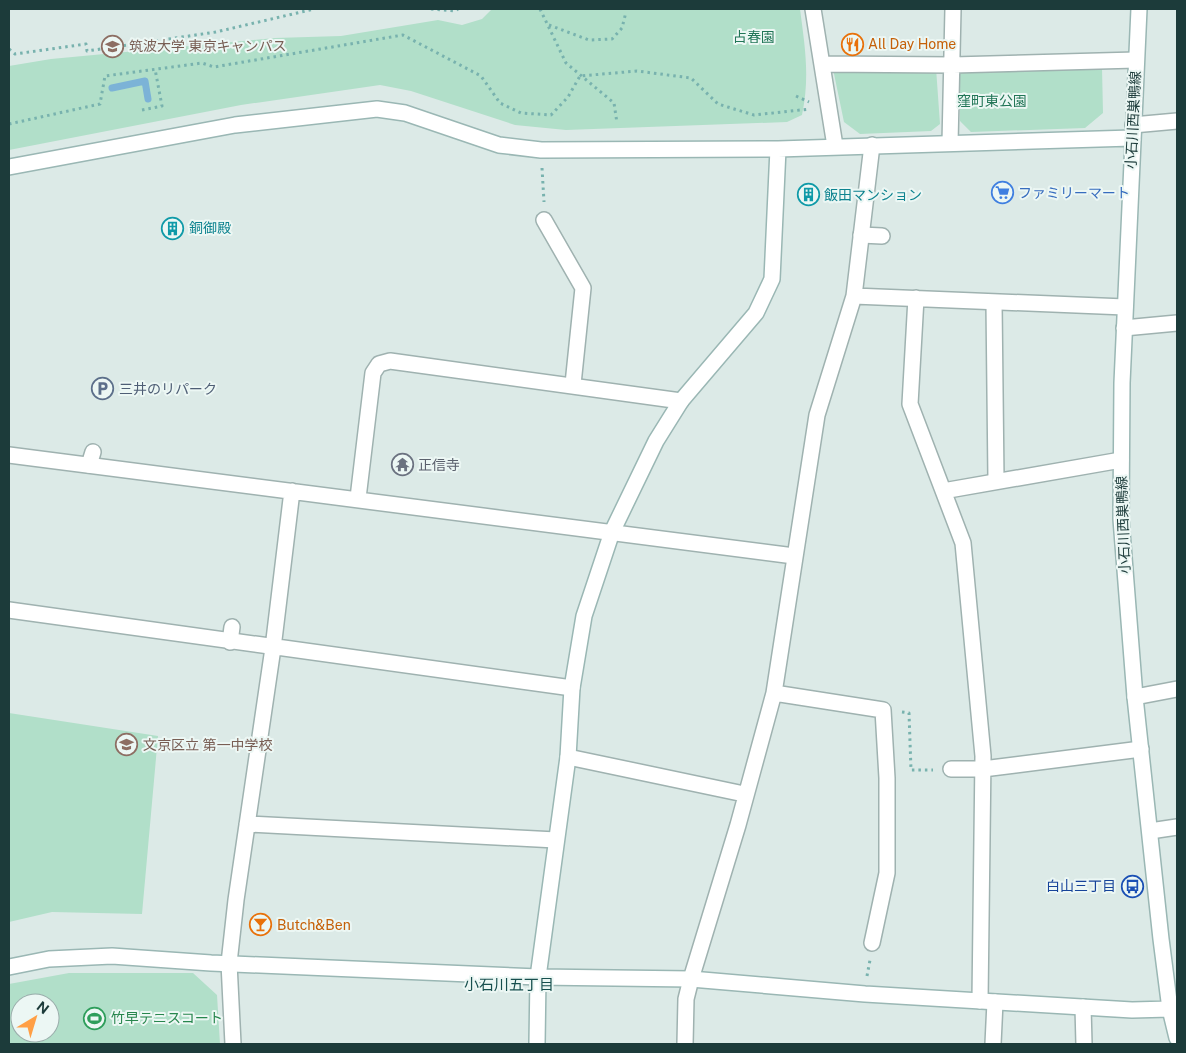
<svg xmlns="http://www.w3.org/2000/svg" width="1186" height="1053" font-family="'Public Sans','Noto Sans JP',sans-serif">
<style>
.green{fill:#b1dfc9;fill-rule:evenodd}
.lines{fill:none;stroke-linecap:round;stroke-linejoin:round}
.stream{stroke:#7cb3d7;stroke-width:7}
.lane-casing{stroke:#9fb2b0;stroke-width:18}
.street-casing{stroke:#9fb2b0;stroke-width:18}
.secondary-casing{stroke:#9ab7b4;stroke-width:18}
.path{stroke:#78b2ae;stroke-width:3;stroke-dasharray:2.5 4;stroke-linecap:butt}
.lane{stroke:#fff;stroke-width:15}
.street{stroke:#fff;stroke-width:15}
.secondary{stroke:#fff;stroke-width:15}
.labels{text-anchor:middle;stroke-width:4;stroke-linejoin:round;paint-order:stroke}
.park-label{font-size:14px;fill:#227657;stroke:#ecf7f4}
.food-label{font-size:14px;fill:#c56008;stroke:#ecf7f4;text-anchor:start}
.education-label{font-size:14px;fill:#785e54;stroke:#ecf7f4;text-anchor:start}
.street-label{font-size:14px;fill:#1c3b3a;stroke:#ecf7f4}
.shop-label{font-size:14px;fill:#366cbe;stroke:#ecf7f4;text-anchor:start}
.culture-label{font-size:14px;fill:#0d838f;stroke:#ecf7f4;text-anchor:start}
.service-label{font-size:14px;fill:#4e5e75;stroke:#ecf7f4;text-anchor:start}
.worship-label{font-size:14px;fill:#5b616d;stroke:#ecf7f4;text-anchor:start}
.transit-label{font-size:14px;fill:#164399;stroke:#ecf7f4;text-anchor:end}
.leisure-label{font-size:14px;fill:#27864d;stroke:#ecf7f4;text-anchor:start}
.neighbourhood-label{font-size:15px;fill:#174f4e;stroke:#ecf7f4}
</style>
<rect width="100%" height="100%" fill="#dceae7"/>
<!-- green -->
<path class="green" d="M 492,9 L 800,9 C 805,47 810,77 802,115 L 787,122 L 566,130 L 515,125 L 411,91 L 380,85 L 241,105 L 9,150 L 9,66 L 51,59 L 275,38 L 341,36 L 438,20 L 462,25 L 482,19 Z
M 936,68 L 940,124 L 931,131 L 860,134 L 844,122 L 833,69 Z
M 1102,68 L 1103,113 L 1085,128 L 971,132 L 960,121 L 960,70 Z
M 9,713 L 158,736 L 142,914 L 52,912 L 9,922 Z
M 69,973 L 193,973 L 217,995 L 220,1044 L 9,1044 L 9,984 ZM 20,1003 L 50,1003 L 50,1033 L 20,1033 Z"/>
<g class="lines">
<!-- stream -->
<path class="stream" d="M 112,88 L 145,81 L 148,99"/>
<defs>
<path id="lane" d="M 544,220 L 583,288 L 573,384
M 861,235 L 882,236
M 994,303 L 996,480
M 1124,328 L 1177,323
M 89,465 L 93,452
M 230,642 L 232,627
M 1135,697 L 1177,689
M 1150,831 L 1177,827"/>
<path id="street" d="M 813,9 L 835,146
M 822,64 L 953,65 L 1136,60
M 1133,125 L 1177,121
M 950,143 L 953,9
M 854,296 L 1125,307
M 916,298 L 910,404 L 963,543 L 983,756 L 980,1001
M 9,455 L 794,556
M 943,491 L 1121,460
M 358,498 L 373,373 L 379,364 L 390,361 L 681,401
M 9,610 L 572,688
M 774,693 L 883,710 L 887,778 L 887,873 L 872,943
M 568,757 L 744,794
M 951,769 L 983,769 L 1141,749
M 247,824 L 556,840
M 1083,1007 L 1084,1044
M 233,1044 L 229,963 L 236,900 L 273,648 L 292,491
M 685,1044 L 686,999 L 691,979 L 738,825 L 774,693 L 817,415 L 854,296 L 872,145
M 993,1044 L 995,1002"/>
<path id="secondary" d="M 1139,9 L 1122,383 L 1121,519 L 1135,697 L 1161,939 L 1170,1009 L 1177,1038
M 9,167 L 235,125 L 377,109 L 405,113 L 499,145 L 541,150 L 778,149 L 1132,138
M 9,967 L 49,959 L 112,956 L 211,963 L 538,977 L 691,979 L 865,994 L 1132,1010 L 1170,1009
M 537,1044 L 538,977 L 568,757 L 572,688 L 584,616 L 612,532 L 656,441 L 681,401 L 756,313 L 772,279 L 778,149"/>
</defs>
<!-- lane casing -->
<use href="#lane" class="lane-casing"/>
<!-- street casing -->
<use href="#street" class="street-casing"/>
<!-- secondary casing -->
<use href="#secondary" class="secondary-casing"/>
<!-- path -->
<path class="path" d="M 431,9 L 455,11 L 458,9
M 540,9 L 566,63 L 614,103 L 617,123
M 549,25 L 589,40 L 612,39 L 622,28 L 626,12
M 9,49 L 15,54 L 86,44 L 87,51 L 216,32 L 314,9
M 796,96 L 809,102
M 142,110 L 162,106 L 155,69
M 9,124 L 100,104 L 105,76 L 202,63 L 214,67 L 403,35 L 481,76 L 500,103 L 521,113 L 551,115 L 568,97 L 580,76 L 637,71 L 691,78 L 718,104 L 754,115 L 810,109
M 542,168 L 544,202
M 902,712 L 909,713 L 911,770 L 933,770
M 867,976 L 870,960"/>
<!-- lane -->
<use href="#lane" class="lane"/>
<!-- street -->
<use href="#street" class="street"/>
<!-- secondary -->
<use href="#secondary" class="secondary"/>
</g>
<!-- icons -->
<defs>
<symbol id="restaurant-ring" viewBox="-11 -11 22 22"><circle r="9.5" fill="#ecf7f4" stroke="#e8710a" stroke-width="1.5"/><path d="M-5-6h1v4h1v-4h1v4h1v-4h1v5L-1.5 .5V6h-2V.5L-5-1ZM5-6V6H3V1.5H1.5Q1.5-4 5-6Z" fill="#e8710a"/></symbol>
<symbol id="university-ring" viewBox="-11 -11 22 22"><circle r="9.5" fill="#ecf7f4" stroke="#8d6e63" stroke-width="1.5"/><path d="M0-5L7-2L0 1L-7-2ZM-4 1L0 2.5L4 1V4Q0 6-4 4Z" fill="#8d6e63"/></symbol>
<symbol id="supermarket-ring" viewBox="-11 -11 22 22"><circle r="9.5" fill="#ecf7f4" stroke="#3f7fe0" stroke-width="1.5"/><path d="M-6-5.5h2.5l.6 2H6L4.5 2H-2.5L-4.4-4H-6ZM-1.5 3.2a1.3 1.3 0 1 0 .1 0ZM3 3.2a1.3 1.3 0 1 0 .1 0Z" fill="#3f7fe0"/></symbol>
<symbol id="building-ring" viewBox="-11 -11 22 22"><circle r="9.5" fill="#ecf7f4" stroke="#0f9aa8" stroke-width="1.5"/><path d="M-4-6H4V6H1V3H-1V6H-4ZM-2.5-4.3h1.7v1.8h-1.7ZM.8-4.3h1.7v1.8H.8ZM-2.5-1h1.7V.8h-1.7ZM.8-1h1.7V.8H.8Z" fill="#0f9aa8"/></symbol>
<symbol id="parking-ring" viewBox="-11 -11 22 22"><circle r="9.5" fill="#ecf7f4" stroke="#5c6f8a" stroke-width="1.5"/><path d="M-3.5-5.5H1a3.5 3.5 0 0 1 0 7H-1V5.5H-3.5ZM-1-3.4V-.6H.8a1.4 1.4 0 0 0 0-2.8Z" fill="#5c6f8a"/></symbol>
<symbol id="temple-ring" viewBox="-11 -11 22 22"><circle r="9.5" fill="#ecf7f4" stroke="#6b7280" stroke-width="1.5"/><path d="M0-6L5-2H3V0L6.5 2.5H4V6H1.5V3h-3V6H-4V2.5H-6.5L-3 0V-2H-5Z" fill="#6b7280"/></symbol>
<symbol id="school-ring" viewBox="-11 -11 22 22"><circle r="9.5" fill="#ecf7f4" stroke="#8d6e63" stroke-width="1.5"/><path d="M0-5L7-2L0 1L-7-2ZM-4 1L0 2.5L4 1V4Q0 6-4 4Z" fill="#8d6e63"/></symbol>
<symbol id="bus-ring" viewBox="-11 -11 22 22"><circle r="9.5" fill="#ecf7f4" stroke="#1a4fb4" stroke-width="1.5"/><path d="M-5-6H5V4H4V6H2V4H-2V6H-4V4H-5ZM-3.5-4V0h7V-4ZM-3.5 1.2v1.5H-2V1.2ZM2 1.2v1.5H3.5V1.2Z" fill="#1a4fb4"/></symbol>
<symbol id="bar-ring" viewBox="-11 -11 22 22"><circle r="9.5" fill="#ecf7f4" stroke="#e8710a" stroke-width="1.5"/><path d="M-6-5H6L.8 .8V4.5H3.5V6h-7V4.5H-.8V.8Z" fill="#e8710a"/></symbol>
<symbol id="stadium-ring" viewBox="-11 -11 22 22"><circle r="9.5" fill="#ecf7f4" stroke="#2e9e5b" stroke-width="1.5"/><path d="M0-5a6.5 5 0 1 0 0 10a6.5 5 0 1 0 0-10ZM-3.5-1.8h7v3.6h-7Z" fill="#2e9e5b"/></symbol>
</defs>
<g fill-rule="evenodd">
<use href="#restaurant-ring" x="840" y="32" width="25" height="25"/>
<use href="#university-ring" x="100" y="34" width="25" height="25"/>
<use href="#supermarket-ring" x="990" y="180" width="25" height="25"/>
<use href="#building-ring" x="796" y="182" width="25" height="25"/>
<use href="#building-ring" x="160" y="216" width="25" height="25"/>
<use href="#parking-ring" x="90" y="376" width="25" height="25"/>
<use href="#temple-ring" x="390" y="452" width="25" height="25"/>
<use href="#school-ring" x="114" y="732" width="25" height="25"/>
<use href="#bus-ring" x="1120" y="874" width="25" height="25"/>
<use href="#bar-ring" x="248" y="912" width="25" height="25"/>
<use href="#stadium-ring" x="82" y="1006" width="25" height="25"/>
</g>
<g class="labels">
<!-- park labels -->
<g class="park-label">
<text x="754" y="42">占春園</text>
<text x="992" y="106">窪町東公園</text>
</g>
<!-- food labels -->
<g class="food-label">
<text x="868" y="49">All Day Home</text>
<text x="277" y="930">Butch&amp;Ben</text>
</g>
<!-- education labels -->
<g class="education-label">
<text x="129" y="51">筑波大学 東京キャンパス</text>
<text x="143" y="750">文京区立 第一中学校</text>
</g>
<!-- street labels -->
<g class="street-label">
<text transform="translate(1133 120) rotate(-87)" y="5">小石川西巣鴨線</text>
<text transform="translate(1123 525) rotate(-92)" y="5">小石川西巣鴨線</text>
</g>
<!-- shop labels -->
<g class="shop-label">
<text x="1018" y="198">ファミリーマート</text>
</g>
<!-- culture labels -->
<g class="culture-label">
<text x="824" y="200">飯田マンション</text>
<text x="189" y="233">銅御殿</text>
</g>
<!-- service labels -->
<g class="service-label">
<text x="119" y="394">三井のリパーク</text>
</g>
<!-- worship labels -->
<g class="worship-label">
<text x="418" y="470">正信寺</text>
</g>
<!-- transit labels -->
<g class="transit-label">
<text x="1116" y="891">白山三丁目</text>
</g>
<!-- leisure labels -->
<g class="leisure-label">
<text x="111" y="1023">竹早テニスコート</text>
</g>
<!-- neighbourhood labels -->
<g class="neighbourhood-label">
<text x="509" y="990">小石川五丁目</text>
</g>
</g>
<!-- border -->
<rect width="1186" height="1053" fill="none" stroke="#1c3b3a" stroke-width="20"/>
<!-- north arrow -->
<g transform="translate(35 1018) rotate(38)"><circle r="24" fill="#ecf7f4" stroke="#99acaa"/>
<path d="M0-4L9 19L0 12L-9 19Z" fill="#ff9f45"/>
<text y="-8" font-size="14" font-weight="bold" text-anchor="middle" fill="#1c3b3a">N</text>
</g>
</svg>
